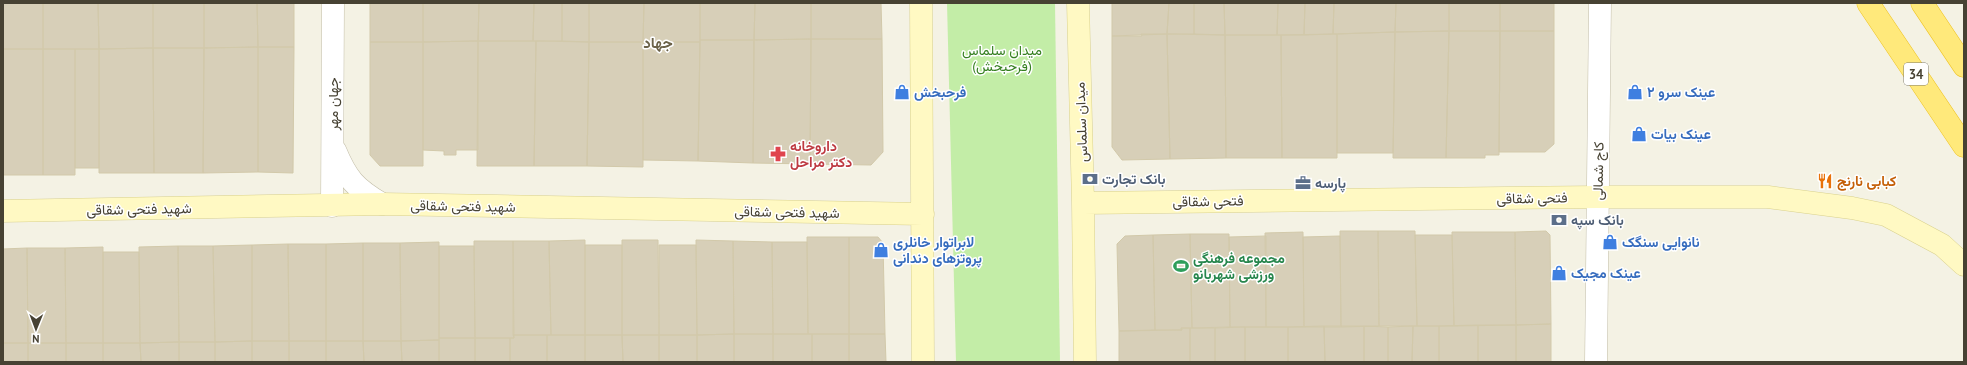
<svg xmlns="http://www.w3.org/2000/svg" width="1967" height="365" font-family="'PT Sans',Vazirmatn,sans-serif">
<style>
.green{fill:#c3eda7}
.building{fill:#d7cfb8;stroke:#d2c9aa}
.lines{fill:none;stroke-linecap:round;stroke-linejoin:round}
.minor-casing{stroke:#c3bea8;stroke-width:23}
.tertiary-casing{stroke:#c3bea8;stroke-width:23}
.secondary-casing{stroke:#d9d18e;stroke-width:23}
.trunk-casing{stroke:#efc322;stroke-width:23}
.minor{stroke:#fff;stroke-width:22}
.tertiary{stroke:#fff;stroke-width:22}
.secondary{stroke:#fff9c3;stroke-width:22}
.trunk{stroke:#ffe97b;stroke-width:22}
.labels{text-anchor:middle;stroke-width:3;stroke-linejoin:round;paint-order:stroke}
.shield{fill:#fff;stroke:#7e7b70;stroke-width:1}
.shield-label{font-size:13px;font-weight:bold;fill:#474233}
.park-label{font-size:14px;fill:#357f20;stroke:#fff}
.shop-label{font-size:14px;font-weight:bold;fill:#366cbe;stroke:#fff;text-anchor:start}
.street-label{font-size:14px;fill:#474233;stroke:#fff}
.health-label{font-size:14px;font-weight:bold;fill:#be3a42;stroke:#fff;text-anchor:start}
.service-label{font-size:14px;font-weight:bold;fill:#4e5e75;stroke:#fff;text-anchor:start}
.food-label{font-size:14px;font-weight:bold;fill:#c56008;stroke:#fff;text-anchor:start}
.leisure-label{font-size:14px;font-weight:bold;fill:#27864d;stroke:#fff;text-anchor:start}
.neighbourhood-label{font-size:15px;font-weight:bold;fill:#6b6249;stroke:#fff}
</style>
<rect width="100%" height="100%" fill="#f4f2e4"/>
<!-- green -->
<path class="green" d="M 947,3 L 1055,3 L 1060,362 L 956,362 Z"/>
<!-- building -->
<path class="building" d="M 3,3 L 43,3 L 43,49 L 3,49 Z
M 43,3 L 98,3 L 99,49 L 43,49 Z
M 98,3 L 153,3 L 153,48 L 99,49 Z
M 153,3 L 204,3 L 204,48 L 153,48 Z
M 204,3 L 257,3 L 258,47 L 204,48 Z
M 257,3 L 294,3 L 294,47 L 258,47 Z
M 370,3 L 423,3 L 423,42 L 370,42 Z
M 423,3 L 479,3 L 478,41 L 423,42 Z
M 479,3 L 534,3 L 533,41 L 478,41 Z
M 534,3 L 562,3 L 562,41 L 533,41 Z
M 562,3 L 589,3 L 589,42 L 562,41 Z
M 589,3 L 644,3 L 643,42 L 589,42 Z
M 644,3 L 700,3 L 700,42 L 643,42 Z
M 700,3 L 755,3 L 754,40 L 700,40 Z
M 755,3 L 811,3 L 811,39 L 754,40 Z
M 811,3 L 881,3 L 882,39 L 811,39 Z
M 1112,3 L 1169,3 L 1167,34 L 1112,36 Z
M 1169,3 L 1194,3 L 1194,34 L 1167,34 Z
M 1194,3 L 1224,3 L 1225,35 L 1194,34 Z
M 1224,3 L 1278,3 L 1277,35 L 1225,35 Z
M 1278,3 L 1305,3 L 1304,35 L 1277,35 Z
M 1305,3 L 1334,3 L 1333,34 L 1304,35 Z
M 1334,3 L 1396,3 L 1395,32 L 1333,34 Z
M 1396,3 L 1449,3 L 1449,31 L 1395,32 Z
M 1449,3 L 1500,3 L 1500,31 L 1449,31 Z
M 1500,3 L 1554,3 L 1554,31 L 1500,31 Z
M 1449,31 L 1500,31 L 1499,155 L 1485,155 L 1485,158 L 1446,158 Z
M 1449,31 L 1446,158 L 1393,158 L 1395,32 Z
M 1500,31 L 1554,31 L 1554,144 L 1545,152 L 1499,152 Z
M 1395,32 L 1393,153 L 1337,153 L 1337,34 Z
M 1141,34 L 1167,34 L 1170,159 L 1122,160 L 1112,147 L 1112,36 L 1142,36 Z
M 1167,34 L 1225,35 L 1226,158 L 1170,159 Z
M 1337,34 L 1337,158 L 1282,158 L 1281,35 Z
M 1225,35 L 1281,35 L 1282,158 L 1226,158 Z
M 811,39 L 882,39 L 883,152 L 871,165 L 810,164 Z
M 811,39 L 810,164 L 753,163 L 754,40 Z
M 700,40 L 754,40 L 753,163 L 698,161 Z
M 478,41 L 478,150 L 456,150 L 456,155 L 444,155 L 444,151 L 423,150 L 423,42 Z
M 478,41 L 536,41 L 534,166 L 477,166 Z
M 536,41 L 589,42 L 587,166 L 534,166 Z
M 370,42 L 423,42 L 423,166 L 380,166 L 370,155 Z
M 589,42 L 643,42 L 643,167 L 587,166 Z
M 643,42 L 700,42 L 698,161 L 643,160 Z
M 258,47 L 294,47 L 293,173 L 258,172 Z
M 258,47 L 258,172 L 203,173 L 204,48 Z
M 153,48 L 204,48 L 203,173 L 154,173 Z
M 153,48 L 154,173 L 99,173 L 99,49 Z
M 3,49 L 43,49 L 43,175 L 3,175 Z
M 43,49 L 75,49 L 75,175 L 43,175 Z
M 75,49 L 99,49 L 99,168 L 75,168 Z
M 1340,231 L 1378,231 L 1379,326 L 1341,327 Z
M 1378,231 L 1415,231 L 1417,326 L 1379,326 Z
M 1546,231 L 1550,235 L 1551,324 L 1516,325 L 1515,232 Z
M 1303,232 L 1304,327 L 1266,327 L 1265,233 Z
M 1452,232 L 1515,232 L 1516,325 L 1454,326 Z
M 1190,234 L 1229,234 L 1230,327 L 1192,328 Z
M 1190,234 L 1192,328 L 1181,328 L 1182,330 L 1155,330 L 1153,235 Z
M 1153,235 L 1155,330 L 1119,331 L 1117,244 L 1125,236 Z
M 1415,235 L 1452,235 L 1454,326 L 1417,326 Z
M 1266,236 L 1266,327 L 1230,327 L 1229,237 Z
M 1340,236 L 1341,327 L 1304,327 L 1303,237 Z
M 807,237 L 849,237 L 849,334 L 808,334 Z
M 849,237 L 878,237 L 883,243 L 885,334 L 849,334 Z
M 585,240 L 585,335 L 551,335 L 549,241 Z
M 622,240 L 658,240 L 659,335 L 622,335 Z
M 696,240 L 733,241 L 734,334 L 697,335 Z
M 474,241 L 513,241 L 514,338 L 475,338 Z
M 513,241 L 549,241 L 551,335 L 513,335 Z
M 733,241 L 772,242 L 773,334 L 734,334 Z
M 439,242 L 439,340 L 401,341 L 400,243 Z
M 772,242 L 807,242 L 808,334 L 773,334 Z
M 363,243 L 400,243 L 401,341 L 363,341 Z
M 363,243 L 363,341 L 326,341 L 326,244 Z
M 288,244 L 326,244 L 326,341 L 289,341 Z
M 288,244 L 289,341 L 252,341 L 252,245 Z
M 252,245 L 252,341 L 215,342 L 213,246 Z
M 585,245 L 622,245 L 622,335 L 585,335 Z
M 659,245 L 696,245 L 697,335 L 659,335 Z
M 178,246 L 213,246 L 215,342 L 179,342 Z
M 178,246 L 179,342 L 140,343 L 139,247 Z
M 439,246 L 474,246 L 475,338 L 439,338 Z
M 103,247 L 103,343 L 66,343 L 65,248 Z
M 27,248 L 65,248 L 66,343 L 28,343 Z
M 27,248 L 28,343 L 3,343 L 3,249 Z
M 103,252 L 139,252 L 140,343 L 103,343 Z
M 1551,324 L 1551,362 L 1516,362 L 1516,325 Z
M 1478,325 L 1516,325 L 1516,362 L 1478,362 Z
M 1478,325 L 1478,362 L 1439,362 L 1439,326 Z
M 1324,326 L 1364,326 L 1364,362 L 1325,362 Z
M 1324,326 L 1325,362 L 1288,362 L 1288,327 Z
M 1364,326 L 1388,327 L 1388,362 L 1364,362 Z
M 1413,326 L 1439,326 L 1439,362 L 1412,362 Z
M 1413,326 L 1412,362 L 1388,362 L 1388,327 Z
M 1245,327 L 1288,327 L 1288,362 L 1245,362 Z
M 1245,327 L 1245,362 L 1215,362 L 1215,328 Z
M 1181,328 L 1190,328 L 1190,362 L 1119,362 L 1119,331 L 1182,330 Z
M 1190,328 L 1215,328 L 1215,362 L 1190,362 Z
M 734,334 L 773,334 L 773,362 L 734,362 Z
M 734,334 L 734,362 L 697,362 L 697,335 Z
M 773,334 L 812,334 L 812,362 L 773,362 Z
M 812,334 L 849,334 L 849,362 L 812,362 Z
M 849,334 L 885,334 L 886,362 L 849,362 Z
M 513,335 L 547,335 L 547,362 L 510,362 L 510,338 L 514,338 Z
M 547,335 L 585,335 L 585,362 L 547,362 Z
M 585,335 L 622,335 L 623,362 L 585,362 Z
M 622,335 L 659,335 L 659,362 L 623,362 Z
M 659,335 L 697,335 L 697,362 L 659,362 Z
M 439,338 L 475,338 L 475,362 L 439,362 Z
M 475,338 L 510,338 L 510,362 L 475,362 Z
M 439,340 L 439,362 L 402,362 L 401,341 Z
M 252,341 L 289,341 L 289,362 L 252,362 Z
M 252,341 L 252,362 L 215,362 L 215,342 Z
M 289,341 L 326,341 L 326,362 L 289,362 Z
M 326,341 L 363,341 L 364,362 L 326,362 Z
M 363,341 L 401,341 L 402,362 L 364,362 Z
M 179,342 L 215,342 L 215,362 L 179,362 Z
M 179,342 L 179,362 L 141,362 L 140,343 Z
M 3,343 L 28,343 L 28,362 L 3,362 Z
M 28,343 L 66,343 L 66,362 L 28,362 Z
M 66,343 L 103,343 L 103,362 L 66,362 Z
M 103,343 L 140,343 L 141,362 L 103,362 Z"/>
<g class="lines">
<defs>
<path id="minor" d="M 335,150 C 347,179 355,188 382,204
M 332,206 L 333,3"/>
<path id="tertiary" d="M 1596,362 L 1600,3"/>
<path id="secondary" d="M 921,3 L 923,362
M 1078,3 L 1083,203 L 1085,362
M 1083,203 L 1598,197 L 1768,197 L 1852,208 L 1886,215 L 1942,245 L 1964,265
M 3,211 L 382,204 L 923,214"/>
<path id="trunk" d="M 1868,3 L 1964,146
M 1922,3 L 1964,66"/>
</defs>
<!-- minor casing -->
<use href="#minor" class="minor-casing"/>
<!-- tertiary casing -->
<use href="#tertiary" class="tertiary-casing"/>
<!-- secondary casing -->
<use href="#secondary" class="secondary-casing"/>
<!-- trunk casing -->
<use href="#trunk" class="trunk-casing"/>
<!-- minor -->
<use href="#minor" class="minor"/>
<!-- tertiary -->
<use href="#tertiary" class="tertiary"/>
<!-- secondary -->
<use href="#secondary" class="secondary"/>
<!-- trunk -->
<use href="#trunk" class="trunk"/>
</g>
<!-- icons -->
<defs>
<symbol id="shop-bare" viewBox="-9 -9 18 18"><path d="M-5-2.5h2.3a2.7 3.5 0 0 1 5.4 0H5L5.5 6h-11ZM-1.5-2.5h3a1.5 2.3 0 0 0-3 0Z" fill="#3f7fe0" stroke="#fff" stroke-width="2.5" paint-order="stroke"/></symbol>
<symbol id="pharmacy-bare" viewBox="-9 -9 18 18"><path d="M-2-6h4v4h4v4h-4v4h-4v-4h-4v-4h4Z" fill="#e0444e" stroke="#fff" stroke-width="2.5" paint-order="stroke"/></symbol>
<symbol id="bank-bare" viewBox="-9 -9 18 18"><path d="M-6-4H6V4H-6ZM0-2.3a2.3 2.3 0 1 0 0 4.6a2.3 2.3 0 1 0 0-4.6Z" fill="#5c6f8a" stroke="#fff" stroke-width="2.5" paint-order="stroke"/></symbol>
<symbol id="restaurant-bare" viewBox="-9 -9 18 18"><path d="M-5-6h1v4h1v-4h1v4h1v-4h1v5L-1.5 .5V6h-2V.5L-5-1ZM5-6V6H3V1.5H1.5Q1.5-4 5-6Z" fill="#e8710a" stroke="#fff" stroke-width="2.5" paint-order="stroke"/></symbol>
<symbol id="office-bare" viewBox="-9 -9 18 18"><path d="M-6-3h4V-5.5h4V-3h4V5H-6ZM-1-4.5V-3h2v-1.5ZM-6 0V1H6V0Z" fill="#5c6f8a" stroke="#fff" stroke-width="2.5" paint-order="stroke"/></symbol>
<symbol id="stadium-bare" viewBox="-9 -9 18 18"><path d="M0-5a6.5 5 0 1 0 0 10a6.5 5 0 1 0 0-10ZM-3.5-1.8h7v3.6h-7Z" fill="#2e9e5b" stroke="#fff" stroke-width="2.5" paint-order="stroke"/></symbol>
</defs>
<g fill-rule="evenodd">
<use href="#shop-bare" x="891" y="81" width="22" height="22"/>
<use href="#shop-bare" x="1624" y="81" width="22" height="22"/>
<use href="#shop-bare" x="1628" y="123" width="22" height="22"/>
<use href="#pharmacy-bare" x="767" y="143" width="22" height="22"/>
<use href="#bank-bare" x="1079" y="168" width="22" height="22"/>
<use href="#restaurant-bare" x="1814" y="170" width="22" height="22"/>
<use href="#office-bare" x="1292" y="172" width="22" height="22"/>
<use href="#bank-bare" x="1548" y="209" width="22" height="22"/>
<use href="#shop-bare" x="1599" y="231" width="22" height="22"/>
<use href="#shop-bare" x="870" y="239" width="22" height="22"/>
<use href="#stadium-bare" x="1170" y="255" width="22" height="22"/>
<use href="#shop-bare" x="1548" y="262" width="22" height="22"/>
</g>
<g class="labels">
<!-- shield labels -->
<rect class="shield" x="1904" y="63" width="24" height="22" rx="3"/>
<g class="shield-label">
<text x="1916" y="79">34</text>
</g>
<!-- park labels -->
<g class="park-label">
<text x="1002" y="55">میدان سلماس<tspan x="1002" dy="16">(فرحبخش)</tspan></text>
</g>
<!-- shop labels -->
<g class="shop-label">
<text x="914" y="97">فرحبخش</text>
<text x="1647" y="97">عینک سرو ۲</text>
<text x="1651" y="139">عینک بیات</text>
<text x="893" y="247">لابراتوار خانلری<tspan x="893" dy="16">پروتزهای دندانی</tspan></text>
<text x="1622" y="247">نانوایی سنگک</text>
<text x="1571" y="278">عینک مجیک</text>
</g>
<!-- street labels -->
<g class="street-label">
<text transform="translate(333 104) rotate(-90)" y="5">جهان مهر</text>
<text transform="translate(1081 122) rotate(-92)" y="5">میدان سلماس</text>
<text transform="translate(1598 171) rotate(-89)" y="5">کاج شمالی</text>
<text transform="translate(1532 198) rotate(-1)" y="5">فتحی شقاقی</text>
<text transform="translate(1208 201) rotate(-1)" y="5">فتحی شقاقی</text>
<text transform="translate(463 206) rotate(1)" y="5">شهید فتحی شقاقی</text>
<text transform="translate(139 209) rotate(-1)" y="5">شهید فتحی شقاقی</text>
<text transform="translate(787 212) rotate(1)" y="5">شهید فتحی شقاقی</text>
</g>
<!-- health labels -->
<g class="health-label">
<text x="790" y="151">داروخانه<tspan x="790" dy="16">دکتر مراحل</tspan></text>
</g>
<!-- service labels -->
<g class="service-label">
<text x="1102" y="184">بانک تجارت</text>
<text x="1315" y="188">پارسه</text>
<text x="1571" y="225">بانک سپه</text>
</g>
<!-- food labels -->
<g class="food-label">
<text x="1837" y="186">کبابی نارنج</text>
</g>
<!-- leisure labels -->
<g class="leisure-label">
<text x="1193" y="263">مجموعه فرهنگی<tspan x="1193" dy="16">ورزشی شهربانو</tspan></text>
</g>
<!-- neighbourhood labels -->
<g class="neighbourhood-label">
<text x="658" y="48">جهاد</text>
</g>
</g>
<!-- border -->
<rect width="1967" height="365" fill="none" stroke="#474233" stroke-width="8"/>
<!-- north arrow -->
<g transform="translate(36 329) rotate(181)" stroke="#ffffff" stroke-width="3" paint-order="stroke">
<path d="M0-3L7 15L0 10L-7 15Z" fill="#474233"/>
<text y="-6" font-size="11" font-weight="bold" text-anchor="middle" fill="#474233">N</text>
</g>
</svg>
